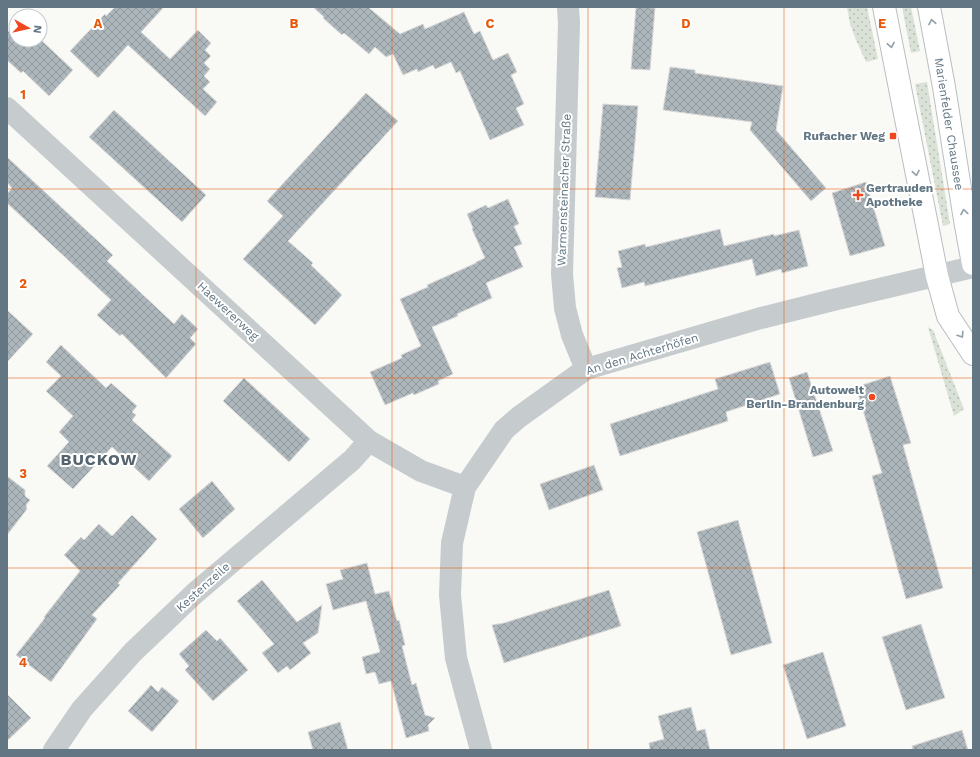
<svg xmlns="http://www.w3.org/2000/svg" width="980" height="757" font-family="'Work Sans',sans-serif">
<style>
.grass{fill:url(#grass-dots)}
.building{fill:url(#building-cross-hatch);stroke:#dbdad8}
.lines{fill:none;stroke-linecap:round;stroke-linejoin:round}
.secondary-casing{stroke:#b8bec2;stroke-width:24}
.minor{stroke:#c6cbce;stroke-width:22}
.tertiary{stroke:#c6cbce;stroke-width:22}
.secondary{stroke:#fff;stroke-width:22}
.oneway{stroke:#919fa8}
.grid{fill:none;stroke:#e8590c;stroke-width:1;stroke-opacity:0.55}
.poi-dot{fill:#ef481f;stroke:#fff;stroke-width:1.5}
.labels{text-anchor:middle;stroke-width:4;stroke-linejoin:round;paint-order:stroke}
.street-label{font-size:12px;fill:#627683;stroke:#fff}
.poi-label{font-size:12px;font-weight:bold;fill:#627683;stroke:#fff;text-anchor:end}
.district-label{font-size:16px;font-weight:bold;letter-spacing:1px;fill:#54636e;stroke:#fff}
.grid-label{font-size:13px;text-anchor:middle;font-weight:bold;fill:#e8590c;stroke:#fff;stroke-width:4;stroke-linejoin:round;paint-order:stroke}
</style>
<defs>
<pattern id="grass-dots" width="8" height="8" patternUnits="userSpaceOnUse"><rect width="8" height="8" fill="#dae1d7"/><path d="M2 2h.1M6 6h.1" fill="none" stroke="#b4bbb4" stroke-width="1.8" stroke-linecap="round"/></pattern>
<pattern id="building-cross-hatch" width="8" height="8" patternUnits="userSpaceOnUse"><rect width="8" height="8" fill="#adb6bb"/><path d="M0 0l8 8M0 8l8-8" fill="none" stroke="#90999d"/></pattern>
</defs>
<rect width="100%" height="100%" fill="#f9f9f6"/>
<!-- grass -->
<path class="grass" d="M 847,7 L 867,7 L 878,59 L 866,62 L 856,40 L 850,24 Z
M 902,7 L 911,7 L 920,51 L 911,53 Z
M 927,82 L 950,224 L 943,226 L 915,84 Z
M 928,327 L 933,330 L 964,409 L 954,416 Z"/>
<!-- building -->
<path class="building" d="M 115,7 L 164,7 L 141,32 L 170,59 L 198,30 L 211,43 L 205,50 L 211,56 L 204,63 L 210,69 L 204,76 L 210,82 L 203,89 L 217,102 L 205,116 L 128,45 L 98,78 L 70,51 L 105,14 L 106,16 Z
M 313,7 L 368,7 L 400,34 L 423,24 L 425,29 L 464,12 L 474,34 L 480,31 L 493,60 L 508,53 L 517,72 L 511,75 L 524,104 L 516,108 L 524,125 L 490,140 L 460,71 L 456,73 L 451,62 L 435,69 L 433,65 L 418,72 L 417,69 L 403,75 L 393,54 L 386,57 L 375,47 L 369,54 L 344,33 L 342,35 L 323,18 L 324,17 Z
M 636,7 L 655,8 L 650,70 L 631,69 Z
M 16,23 L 16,40 L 40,40 L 40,39 L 73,70 L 49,96 L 23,71 L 21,73 L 7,60 L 7,33 Z
M 670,67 L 695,70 L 695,73 L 783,86 L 776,130 L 826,188 L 811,201 L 750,130 L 752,122 L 663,110 Z
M 366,93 L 398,121 L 288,241 L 313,263 L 311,265 L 342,295 L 315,325 L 243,259 L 283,216 L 267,201 Z
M 603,104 L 638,106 L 630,200 L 595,197 Z
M 114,110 L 206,195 L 182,222 L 89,137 Z
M 7,157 L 113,255 L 107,261 L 174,324 L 182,314 L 198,329 L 190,338 L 196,344 L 166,378 L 122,334 L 120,336 L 97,315 L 111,300 L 7,203 L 7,194 L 12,188 L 7,182 Z
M 866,182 L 885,246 L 850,256 L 832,193 Z
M 508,199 L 519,224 L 514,226 L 522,244 L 514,247 L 523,267 L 486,283 L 492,298 L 457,314 L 458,316 L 432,327 L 453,374 L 438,381 L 439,384 L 414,395 L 413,393 L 385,405 L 370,372 L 402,358 L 401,355 L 421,346 L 400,299 L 428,287 L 427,285 L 476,263 L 476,262 L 485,258 L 472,229 L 473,228 L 467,214 L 486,205 L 488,208 Z
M 720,229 L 724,246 L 774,234 L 774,236 L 799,230 L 808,266 L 782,273 L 781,269 L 756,276 L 752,259 L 645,286 L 644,282 L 622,288 L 617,268 L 622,267 L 618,251 L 645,244 L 646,247 Z
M 7,310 L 33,334 L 7,362 Z
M 61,345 L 106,388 L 111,383 L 137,406 L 132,412 L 136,415 L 132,420 L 172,456 L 149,481 L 112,447 L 73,489 L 47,466 L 69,442 L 59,432 L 73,416 L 46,391 L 61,376 L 46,362 Z
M 770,362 L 780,394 L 726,412 L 728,421 L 620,456 L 610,424 L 718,389 L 715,379 Z
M 807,372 L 833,451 L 813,457 L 789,378 Z
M 890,376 L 911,443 L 903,445 L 943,588 L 906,599 L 872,476 L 882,473 L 856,387 Z
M 244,378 L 310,439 L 289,462 L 223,401 Z
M 594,465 L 603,490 L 549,510 L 540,484 Z
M 7,476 L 25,490 L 25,496 L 30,500 L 26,505 L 27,509 L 7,535 Z
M 212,481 L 235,509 L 203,538 L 179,509 Z
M 132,515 L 157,539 L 118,583 L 120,585 L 92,615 L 97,619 L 51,682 L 16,655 L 45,618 L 44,617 L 80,571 L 64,555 L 81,537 L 84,540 L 99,524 L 112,536 Z
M 738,520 L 772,643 L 731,655 L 697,532 Z
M 367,563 L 375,594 L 389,591 L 397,621 L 399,620 L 405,645 L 402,646 L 412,685 L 416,683 L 425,715 L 435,718 L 428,725 L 429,731 L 406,738 L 391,681 L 379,684 L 375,672 L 366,674 L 362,657 L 380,652 L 366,601 L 333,610 L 326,584 L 343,579 L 340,570 Z
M 262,580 L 297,622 L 322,605 L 318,633 L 303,643 L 311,653 L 290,670 L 287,666 L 278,673 L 262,653 L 274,644 L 237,601 Z
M 609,590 L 621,626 L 504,663 L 492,625 L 504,623 Z
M 921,624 L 945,698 L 906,710 L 882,637 Z
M 206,630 L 217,641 L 220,638 L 248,670 L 213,701 L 185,670 L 189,666 L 179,654 Z
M 823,652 L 846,726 L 807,739 L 783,665 Z
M 151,685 L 158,692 L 162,687 L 179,701 L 152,732 L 128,711 Z
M 7,694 L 31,718 L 7,741 Z
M 691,707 L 697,731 L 705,729 L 710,750 L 650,750 L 649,743 L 664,739 L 658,716 Z
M 340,722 L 348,750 L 313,750 L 308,732 Z
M 962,730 L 968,750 L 913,750 L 912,746 Z"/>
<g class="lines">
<defs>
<path id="secondary" d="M 884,7 L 937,276 L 948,316 L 973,354
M 929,7 L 944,87 L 965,220 L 973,264"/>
</defs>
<!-- secondary casing -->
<use href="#secondary" class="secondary-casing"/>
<!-- minor -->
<path class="minor" d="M 7,108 L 369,441 L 421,471 L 465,487
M 54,750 L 82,709 L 133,652 L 195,593 L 352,460 L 369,441
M 481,750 L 456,658 L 450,595 L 452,543 L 465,487 L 504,430 L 519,417 L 586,369"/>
<!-- tertiary -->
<path class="tertiary" d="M 568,7 L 569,23 L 562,274 L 565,308 L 572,335 L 586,369 L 761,318 L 833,300 L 973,267"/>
<!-- secondary -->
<use href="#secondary" class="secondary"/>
</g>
<!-- one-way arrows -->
<defs><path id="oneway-chevron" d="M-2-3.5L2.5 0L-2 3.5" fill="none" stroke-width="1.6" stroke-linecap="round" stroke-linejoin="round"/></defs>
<g class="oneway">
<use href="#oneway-chevron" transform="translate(932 22) rotate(-101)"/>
<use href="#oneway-chevron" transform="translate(891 45) rotate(79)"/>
<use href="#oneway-chevron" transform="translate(916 173) rotate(79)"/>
<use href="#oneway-chevron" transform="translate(964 212) rotate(-99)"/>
<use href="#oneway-chevron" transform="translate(961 335) rotate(57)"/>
</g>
<!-- grid -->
<path class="grid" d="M 196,7 L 196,750M 392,7 L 392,750M 588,7 L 588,750M 784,7 L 784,750M 7,189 L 973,189M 7,378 L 973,378M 7,568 L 973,568"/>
<!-- markers -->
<g class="poi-dot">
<rect x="889" y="132" width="8" height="8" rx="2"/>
<path d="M856 189h4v4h4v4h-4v4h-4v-4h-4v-4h4z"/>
<circle cx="872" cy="397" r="4"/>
</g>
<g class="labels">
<!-- street labels -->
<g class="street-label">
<text transform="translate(949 124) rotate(81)" y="4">Marienfelder Chaussee</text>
<text transform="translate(564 190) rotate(-88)" y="4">Warmensteinacher Straße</text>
<text transform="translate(228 311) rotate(43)" y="4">Haewererweg</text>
<text transform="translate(642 354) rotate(-17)" y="4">An den Achterhöfen</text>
<text transform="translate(203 587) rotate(-42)" y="4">Kestenzeile</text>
</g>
<!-- poi labels -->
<g class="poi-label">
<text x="885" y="140">Rufacher Weg</text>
<text x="866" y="192" text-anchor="start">Gertrauden<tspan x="866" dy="14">Apotheke</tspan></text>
<text x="864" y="394">Autowelt<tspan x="864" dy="14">Berlin-Brandenburg</tspan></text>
</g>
<!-- district labels -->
<g class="district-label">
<text x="99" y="465">BUCKOW</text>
</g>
</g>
<g class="grid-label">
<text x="98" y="28">A</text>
<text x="294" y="28">B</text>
<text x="490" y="28">C</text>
<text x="686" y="28">D</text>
<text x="882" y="28">E</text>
<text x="23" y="99">1</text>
<text x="23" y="288">2</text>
<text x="23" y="478">3</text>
<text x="23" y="667">4</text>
</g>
<!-- border -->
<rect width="980" height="757" fill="none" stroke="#627683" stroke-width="16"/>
<!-- north arrow -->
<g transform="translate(28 28) rotate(98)"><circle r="19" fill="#ffffff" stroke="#c0c8cd"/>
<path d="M0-3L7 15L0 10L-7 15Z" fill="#ef481f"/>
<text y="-6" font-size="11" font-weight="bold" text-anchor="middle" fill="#627683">N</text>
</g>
</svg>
